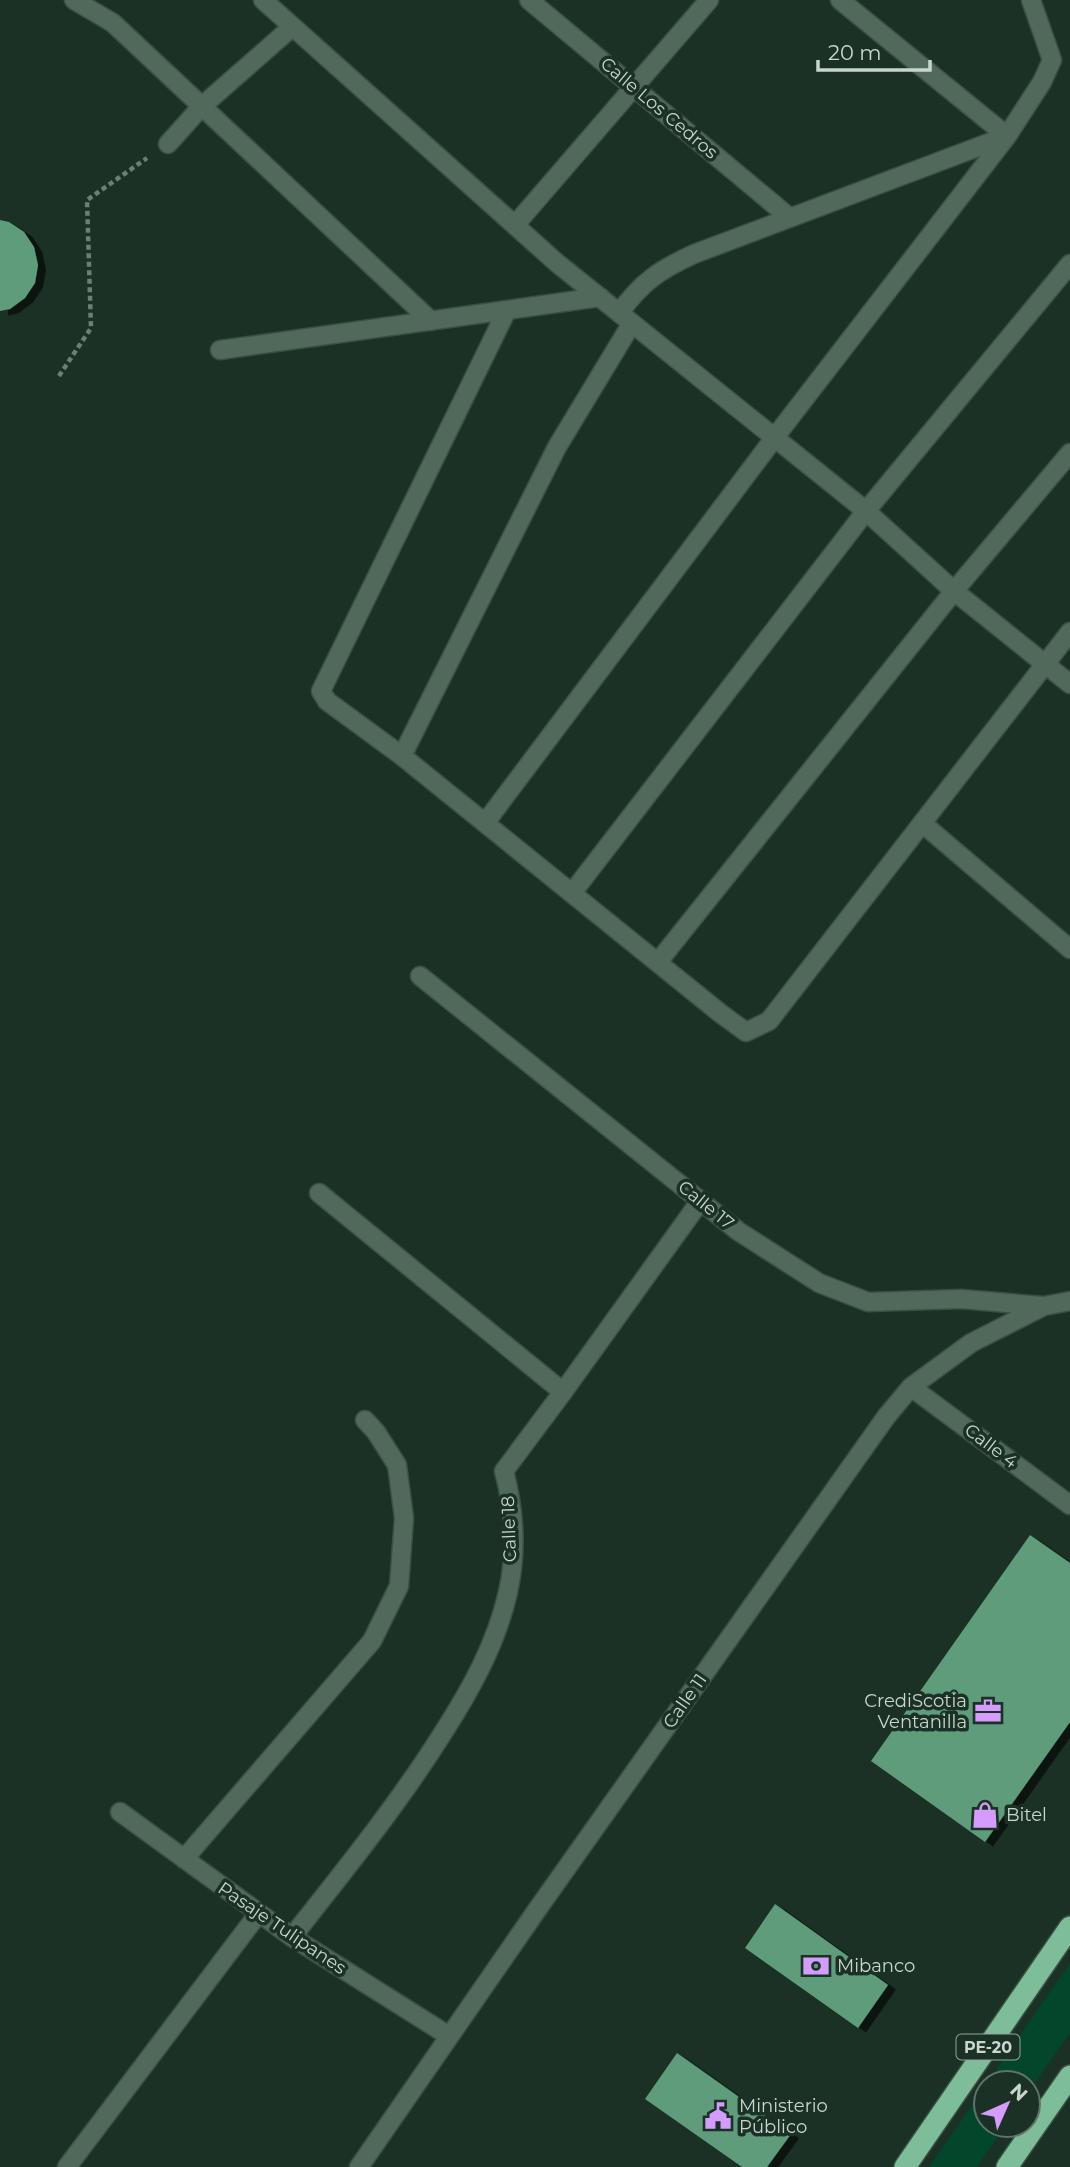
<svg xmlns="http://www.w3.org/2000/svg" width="1070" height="2167" font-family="Montserrat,sans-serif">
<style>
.green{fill:#02472b}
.building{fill:#5e9c7b;filter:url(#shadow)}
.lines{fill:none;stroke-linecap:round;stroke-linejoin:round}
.minor-casing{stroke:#3a4f43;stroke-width:21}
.highway-casing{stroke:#3a4f43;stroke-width:24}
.path{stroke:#6d7f75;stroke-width:4.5;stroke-dasharray:5 3.5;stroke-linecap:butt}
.minor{stroke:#50695a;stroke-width:18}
.highway{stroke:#7ebd9a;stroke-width:21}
.labels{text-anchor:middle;stroke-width:7;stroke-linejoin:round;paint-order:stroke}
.shield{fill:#1b3125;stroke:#95a49b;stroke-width:2}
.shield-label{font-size:16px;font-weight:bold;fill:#c9d6ce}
.street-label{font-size:18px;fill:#c9d6ce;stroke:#1b3125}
.poi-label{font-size:18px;fill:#c9d6ce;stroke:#1b3125;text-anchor:start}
</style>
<defs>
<filter id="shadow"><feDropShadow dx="8" dy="4.5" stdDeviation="0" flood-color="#0009"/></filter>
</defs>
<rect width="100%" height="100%" fill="#1b3125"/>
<!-- green -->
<path class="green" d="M 1070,1963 L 1070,2032 L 1028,2093 L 1028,2083 L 987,2083 Z
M 986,2085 L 986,2125 L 1006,2125 L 977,2167 L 929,2167 Z"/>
<!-- building -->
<path class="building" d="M 0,220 L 9,222 L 24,232 L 34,247 L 38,265 L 35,283 L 25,298 L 10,309 L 0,311 Z
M 1030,1535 L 1070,1563 L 1070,1722 L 985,1842 L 871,1761 Z
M 775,1904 L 888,1985 L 858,2028 L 745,1948 Z
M 677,2053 L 791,2134 L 767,2167 L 742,2167 L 645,2099 Z"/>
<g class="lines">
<defs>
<path id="minor" d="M 74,0 L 113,23 L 431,321
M 263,0 L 557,263 L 866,511 L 954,591 L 1070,684
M 529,0 L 789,217
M 840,0 L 1007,136
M 168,144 L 201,107 L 292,27
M 515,225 L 709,0
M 507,310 L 321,691 L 327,701 L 402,756 L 720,1013 L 746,1032 L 769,1021 L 1070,632
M 620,312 C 642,282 659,270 694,254 L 1007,136
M 220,350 L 600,297
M 402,756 L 557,447 L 632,323
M 485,823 L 775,437 L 1007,136 L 1042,82 L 1052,60 L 1031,0
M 922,823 L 1070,949
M 572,893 L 866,511 L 1070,264
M 658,962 L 954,591 L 1070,453
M 420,976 L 738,1231 L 819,1283 L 868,1302 L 961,1299 L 1043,1306
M 319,1193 L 563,1392
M 911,1387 L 1070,1505
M 120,1812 L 292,1937 L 449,2036
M 184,1859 L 372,1641 L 399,1586 L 404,1518 L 397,1465 L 376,1432 L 365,1420
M 292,1937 C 344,1871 396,1807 441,1736 C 470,1691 496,1645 508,1592 C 517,1552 514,1509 504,1471 L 563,1392 L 701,1200
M 67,2167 L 258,1914
M 359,2167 L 539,1907 L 886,1417 L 911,1387 L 971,1343 L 1044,1306 L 1070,1301"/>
<path id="highway" d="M 905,2167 L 1070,1927
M 1007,2167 L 1070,2076"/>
</defs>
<!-- minor casing -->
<use href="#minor" class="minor-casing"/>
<!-- highway casing -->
<use href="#highway" class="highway-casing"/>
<!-- path -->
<path class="path" d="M 59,376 L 91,328 L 87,200 L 147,158"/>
<!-- minor -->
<use href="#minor" class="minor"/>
<!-- highway -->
<use href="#highway" class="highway"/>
</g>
<!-- icons -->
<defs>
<symbol id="office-bare" viewBox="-9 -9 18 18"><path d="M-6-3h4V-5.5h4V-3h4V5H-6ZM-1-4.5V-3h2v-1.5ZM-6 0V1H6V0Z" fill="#d39cfd" stroke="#1b3125" stroke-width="2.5" paint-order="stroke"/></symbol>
<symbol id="shop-bare" viewBox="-9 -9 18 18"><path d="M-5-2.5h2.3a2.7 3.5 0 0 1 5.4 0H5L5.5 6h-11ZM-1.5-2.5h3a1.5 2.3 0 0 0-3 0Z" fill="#d39cfd" stroke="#1b3125" stroke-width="2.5" paint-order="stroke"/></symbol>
<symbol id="bank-bare" viewBox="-9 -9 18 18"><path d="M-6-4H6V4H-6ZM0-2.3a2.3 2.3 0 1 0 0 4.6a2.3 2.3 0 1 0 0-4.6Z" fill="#d39cfd" stroke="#1b3125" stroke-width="2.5" paint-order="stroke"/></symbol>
<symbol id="civic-bare" viewBox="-9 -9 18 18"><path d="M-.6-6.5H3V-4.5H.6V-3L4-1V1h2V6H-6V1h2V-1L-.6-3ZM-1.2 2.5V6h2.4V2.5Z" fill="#d39cfd" stroke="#1b3125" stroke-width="2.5" paint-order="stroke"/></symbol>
</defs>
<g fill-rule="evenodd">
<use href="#office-bare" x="969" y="1692" width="38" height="38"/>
<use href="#shop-bare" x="966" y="1796" width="38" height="38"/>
<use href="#bank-bare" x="797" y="1947" width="38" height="38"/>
<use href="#civic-bare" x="699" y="2097" width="38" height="38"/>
</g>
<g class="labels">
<!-- shield labels -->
<rect class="shield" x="956.5" y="2034.5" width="63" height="25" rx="5"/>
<g class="shield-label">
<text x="988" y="2053">PE-20</text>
</g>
<!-- street labels -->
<g class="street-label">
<text transform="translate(659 108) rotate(40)" y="6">Calle Los Cedros</text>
<text transform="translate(706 1205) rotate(39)" y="6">Calle 17</text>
<text transform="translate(991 1446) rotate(37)" y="6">Calle 4</text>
<text transform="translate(509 1529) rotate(-92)" y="6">Calle 18</text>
<text transform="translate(685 1701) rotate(-55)" y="6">Calle 11</text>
<text transform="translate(282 1928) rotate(34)" y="6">Pasaje Tulipanes</text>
</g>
<!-- poi labels -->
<g class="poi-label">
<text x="967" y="1707" text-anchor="end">CrediScotia<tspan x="967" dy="21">Ventanilla</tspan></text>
<text x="1006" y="1821">Bitel</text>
<text x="837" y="1972">Mibanco</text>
<text x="739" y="2112">Ministerio<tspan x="739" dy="21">Público</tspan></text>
</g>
</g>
<!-- north arrow -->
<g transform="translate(1007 2104) rotate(45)"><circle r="33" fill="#1b3125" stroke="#617369" stroke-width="2"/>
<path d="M0-5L12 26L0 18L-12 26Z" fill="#d39cfd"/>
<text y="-10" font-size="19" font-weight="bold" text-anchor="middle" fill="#c9d6ce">N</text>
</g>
<!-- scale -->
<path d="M818 60v10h112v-10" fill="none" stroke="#c9d6ce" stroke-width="3.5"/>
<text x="828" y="60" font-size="21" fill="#c9d6ce" stroke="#1b3125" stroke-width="5" paint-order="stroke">20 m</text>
</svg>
